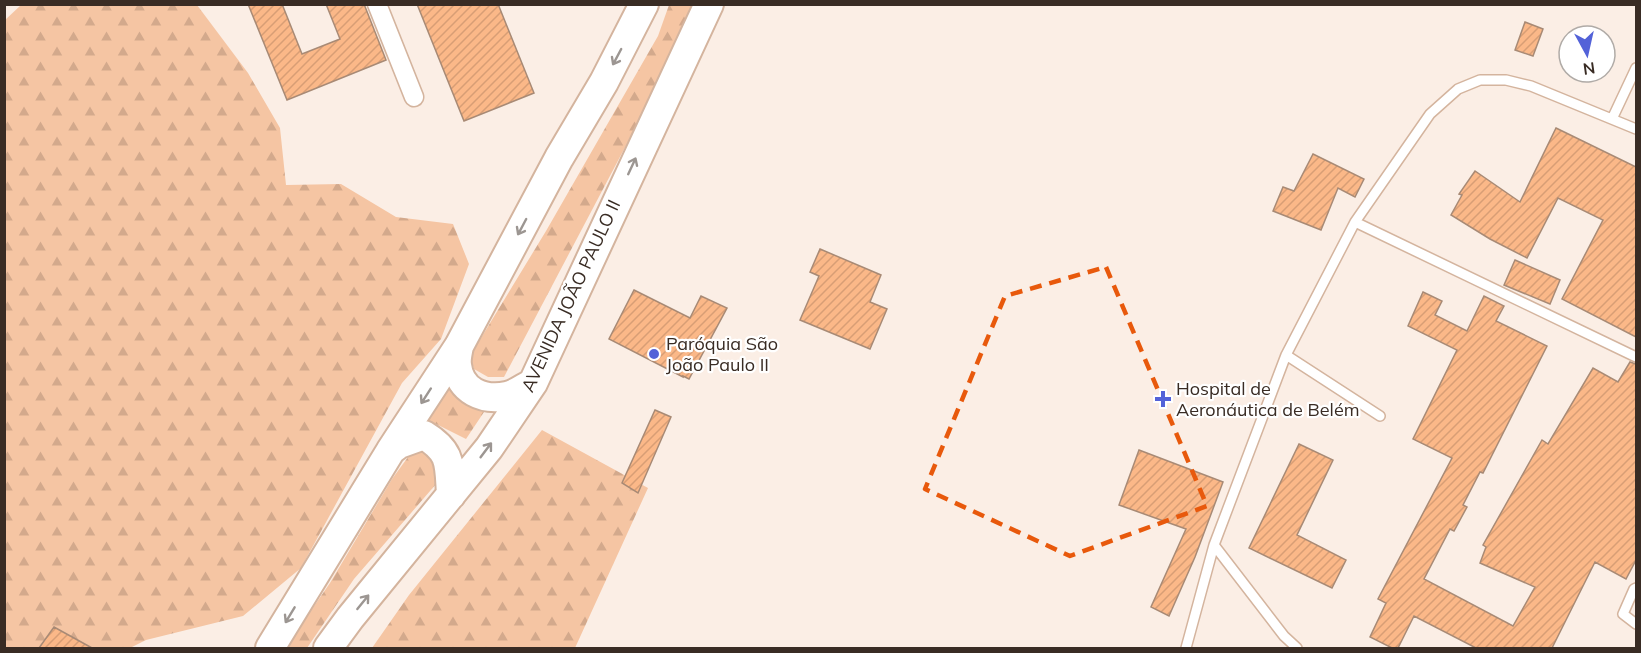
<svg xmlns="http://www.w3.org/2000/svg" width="1641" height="653" font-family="Mulish,sans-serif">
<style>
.forest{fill:url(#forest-firs)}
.building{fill:url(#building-hatch);stroke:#a88a75;stroke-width:1.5}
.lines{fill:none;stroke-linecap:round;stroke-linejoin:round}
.lane-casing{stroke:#d4b49e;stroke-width:12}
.street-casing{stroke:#d4b49e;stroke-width:21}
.primary-casing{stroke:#d4b49e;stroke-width:32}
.lane{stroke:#fff;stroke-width:9}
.street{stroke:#fff;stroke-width:18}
.primary{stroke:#fff;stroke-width:28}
.oneway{stroke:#9c9692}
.marked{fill:none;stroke:#e8590c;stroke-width:4.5;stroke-dasharray:12 8;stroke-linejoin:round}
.poi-dot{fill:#5362d8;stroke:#fff;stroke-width:2}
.labels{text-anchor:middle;stroke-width:4.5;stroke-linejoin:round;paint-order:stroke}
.street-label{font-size:18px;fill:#392c24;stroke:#fff}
.poi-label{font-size:18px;fill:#392c24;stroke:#fff;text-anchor:start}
</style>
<defs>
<pattern id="forest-firs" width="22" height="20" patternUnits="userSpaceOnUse" patternTransform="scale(1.5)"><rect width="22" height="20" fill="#f5c5a3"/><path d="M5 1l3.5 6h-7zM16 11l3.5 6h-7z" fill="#d3a98c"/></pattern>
<pattern id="building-hatch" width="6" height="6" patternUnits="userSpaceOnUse" patternTransform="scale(1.5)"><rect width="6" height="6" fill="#fbb888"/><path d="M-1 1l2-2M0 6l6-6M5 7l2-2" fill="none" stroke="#d89e75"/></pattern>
</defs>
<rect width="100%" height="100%" fill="#fbeee5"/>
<!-- forest -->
<path class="forest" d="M 21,5 L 197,5 L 248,73 L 280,128 L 286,185 L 341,184 L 396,217 L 453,224 L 469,264 L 441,339 L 402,383 L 301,568 L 243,616 L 146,640 L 130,648 L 92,648 L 54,627 L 39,648 L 5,648 L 4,21 Z
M 669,5 L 697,5 L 690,24 L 504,377 L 488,377 L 474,369 L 470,356 L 546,231 L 658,36 Z
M 446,385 L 486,409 L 466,439 L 428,420 Z
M 542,430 L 648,488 L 575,648 L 372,648 L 409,595 Z
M 429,448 L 443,476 L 354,579 L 307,648 L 285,648 L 330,583 L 392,479 L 411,453 Z"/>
<!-- building -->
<path class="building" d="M 248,4 L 282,4 L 302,54 L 340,39 L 326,4 L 364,4 L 386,60 L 287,100 Z
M 417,4 L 498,4 L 534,93 L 464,121 Z
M 1525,22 L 1543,29 L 1533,56 L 1515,50 Z
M 1556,128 L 1636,167 L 1636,337 L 1562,299 L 1603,220 L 1558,198 L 1527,258 L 1490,239 L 1451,215 L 1462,195 L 1459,194 L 1475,171 L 1520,202 Z
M 1313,154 L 1364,179 L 1355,197 L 1338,188 L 1321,230 L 1273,211 L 1283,187 L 1294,191 Z
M 820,249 L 881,275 L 870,302 L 887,309 L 870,349 L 800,320 L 819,276 L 810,272 Z
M 1515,260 L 1560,280 L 1550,304 L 1504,285 Z
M 634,290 L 690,318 L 701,296 L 727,308 L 689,379 L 683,376 L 683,377 L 609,339 Z
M 1423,292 L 1442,301 L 1435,315 L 1467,331 L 1484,296 L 1504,306 L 1496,321 L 1547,346 L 1483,473 L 1480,472 L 1463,505 L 1467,507 L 1454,531 L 1450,529 L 1424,579 L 1513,626 L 1535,587 L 1480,563 L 1486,547 L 1483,545 L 1542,440 L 1548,444 L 1593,368 L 1618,382 L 1630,362 L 1636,364 L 1636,560 L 1626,579 L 1595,562 L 1552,648 L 1476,648 L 1414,616 L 1398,648 L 1392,648 L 1370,637 L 1386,603 L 1378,599 L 1452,458 L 1413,439 L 1457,350 L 1408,326 Z
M 655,410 L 671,417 L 638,493 L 622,483 Z
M 1299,444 L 1333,460 L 1297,535 L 1346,560 L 1332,588 L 1249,548 Z
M 1139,450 L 1223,482 L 1195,557 L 1169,616 L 1151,607 L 1186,529 L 1119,505 Z
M 54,627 L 92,648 L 39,648 Z"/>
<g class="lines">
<defs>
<path id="lane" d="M 1612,119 L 1636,68
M 1355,222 L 1636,357
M 1286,355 L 1380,416
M 1214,545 L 1284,636 L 1297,648
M 1636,588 L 1634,589 L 1623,614 L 1636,624
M 1186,648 L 1214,545 L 1286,355 L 1355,222 L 1430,114 L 1458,89 L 1480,80 L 1506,80 L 1531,86 L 1636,129"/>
<path id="street" d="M 377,4 L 414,97"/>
<path id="primary" d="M 459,346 C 458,352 456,359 457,365 C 460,391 483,401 507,396 C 516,394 525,387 533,383
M 391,450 L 399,444 L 424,435 C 452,452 449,464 451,495
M 270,648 L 391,450 L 459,346 L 559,158 L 604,82 L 644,4
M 328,648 L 350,618 L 489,448 L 533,383 L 709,4"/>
</defs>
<!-- lane casing -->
<use href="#lane" class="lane-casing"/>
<!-- street casing -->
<use href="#street" class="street-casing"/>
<!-- primary casing -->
<use href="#primary" class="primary-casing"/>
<!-- lane -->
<use href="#lane" class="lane"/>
<!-- street -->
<use href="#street" class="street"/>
<!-- primary -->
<use href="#primary" class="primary"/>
</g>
<!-- one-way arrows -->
<defs><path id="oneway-shaft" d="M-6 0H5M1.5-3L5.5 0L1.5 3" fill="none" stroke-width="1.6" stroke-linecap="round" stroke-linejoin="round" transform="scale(1.5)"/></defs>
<g class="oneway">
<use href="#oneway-shaft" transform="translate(617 57) rotate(118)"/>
<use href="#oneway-shaft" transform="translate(632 166) rotate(-65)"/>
<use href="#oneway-shaft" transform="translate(522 227) rotate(118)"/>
<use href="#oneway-shaft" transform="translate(426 396) rotate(123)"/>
<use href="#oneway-shaft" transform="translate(486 450) rotate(-53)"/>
<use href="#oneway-shaft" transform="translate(363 602) rotate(-51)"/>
<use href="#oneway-shaft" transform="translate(290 615) rotate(121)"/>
</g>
<!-- marked area -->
<path class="marked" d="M 1106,267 L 1207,506 L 1070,556 L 925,489 L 1005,296 Z"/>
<!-- markers -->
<g class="poi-dot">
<circle cx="654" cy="354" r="6"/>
<path d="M1160 390h6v6h6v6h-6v6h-6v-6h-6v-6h6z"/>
</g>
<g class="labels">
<!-- street labels -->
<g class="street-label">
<text transform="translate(571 296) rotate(-65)" y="6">AVENIDA JOÃO PAULO II</text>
</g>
<!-- poi labels -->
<g class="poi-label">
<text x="666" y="350">Paróquia São<tspan x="666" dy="21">João Paulo II</tspan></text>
<text x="1176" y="395">Hospital de<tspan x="1176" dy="21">Aeronáutica de Belém</tspan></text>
</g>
</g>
<!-- border -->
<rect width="1641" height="653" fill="none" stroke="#392c24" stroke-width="12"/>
<!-- north arrow -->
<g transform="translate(1587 54) rotate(172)"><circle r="28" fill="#ffffff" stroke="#b0aba7" stroke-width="1.5"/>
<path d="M0-4.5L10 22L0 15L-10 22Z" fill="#5362d8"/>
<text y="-9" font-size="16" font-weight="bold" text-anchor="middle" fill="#392c24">N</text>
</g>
</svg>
